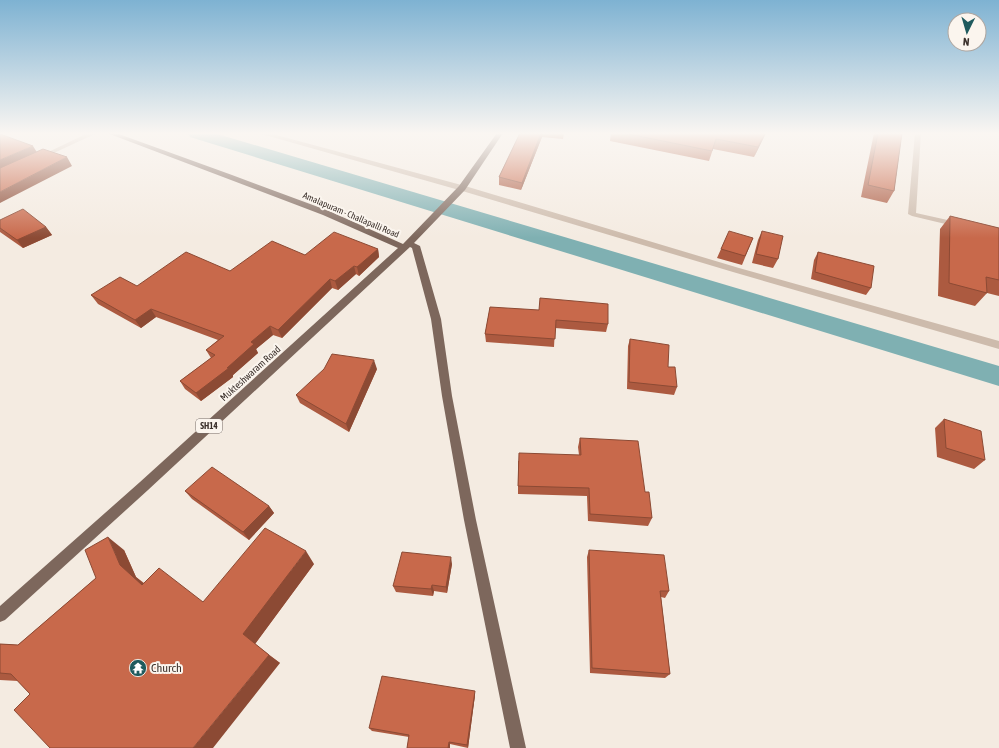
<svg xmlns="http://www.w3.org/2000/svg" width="999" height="748" font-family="'Asap Condensed',sans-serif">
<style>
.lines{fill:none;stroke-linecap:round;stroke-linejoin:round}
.canal{fill:#7fb0b2;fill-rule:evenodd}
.minor{fill:#cdbbac;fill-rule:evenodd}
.major{fill:#7d675c;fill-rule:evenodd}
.wall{fill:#ac5a40}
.shaded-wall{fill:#8c4a34}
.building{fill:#c8694b;stroke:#8c4a34}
.labels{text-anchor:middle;stroke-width:4;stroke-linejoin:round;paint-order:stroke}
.far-street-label{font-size:9px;fill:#3b302b;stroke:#fbf5ee}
.shield{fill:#fbf5ee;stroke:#756b66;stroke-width:1}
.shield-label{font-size:9px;font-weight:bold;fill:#3b302b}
.street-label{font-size:10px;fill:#3b302b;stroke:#fbf5ee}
.near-poi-label{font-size:12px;fill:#3b302b;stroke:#fbf5ee;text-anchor:start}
</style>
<rect width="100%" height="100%" fill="#f4ebe1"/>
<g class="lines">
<!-- canal -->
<path class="canal" d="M 188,133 L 214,133 L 999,366 L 999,386 L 190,137 Z"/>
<!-- minor -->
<path class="minor" d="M 88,133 L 97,133 L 43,158 L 38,157 Z
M 258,133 L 269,133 L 465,186 L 739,268 L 999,341 L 999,349 L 733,272 L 459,190 Z
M 915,133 L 921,133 L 916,213 L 961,223 L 961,227 L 958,227 L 912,216 L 908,214 Z"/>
<!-- major -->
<path class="major" d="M 107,133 L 116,133 L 232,175 L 329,211 L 403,244 L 459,186 L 497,133 L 503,133 L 465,190 L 414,243 L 420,246 L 441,319 L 452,396 L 476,520 L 526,748 L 510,748 L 464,520 L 442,396 L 431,319 L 412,248 L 410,247 L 148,490 L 5,620 L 0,622 L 0,606 L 140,482 L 398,248 L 323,215 Z"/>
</g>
<!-- wall -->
<path class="wall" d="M 520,133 L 564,133 L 563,139 L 542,137 L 521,190 L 499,185 L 499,177 Z
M 611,133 L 766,133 L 754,157 L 713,149 L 709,161 L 610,141 Z
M 874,133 L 902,133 L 894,191 L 887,203 L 861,197 Z
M 950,216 L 999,228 L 999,296 L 987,293 L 975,306 L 938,296 L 940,229 Z
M 0,220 L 46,227 L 52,235 L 23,248 L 0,232 Z
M 762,231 L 778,259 L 773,268 L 752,263 L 758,240 Z
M 753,238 L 742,265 L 717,258 L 721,249 Z
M 378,249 L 379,257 L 359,276 L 356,274 L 338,290 L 332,288 L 282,338 L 273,335 L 256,349 L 258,353 L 233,375 L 233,377 L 201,401 L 185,389 L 180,381 L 211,358 L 206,350 L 218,340 L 156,317 L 141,328 L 98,304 L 91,295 L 137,286 L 230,271 L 305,255 Z
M 818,252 L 871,288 L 866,295 L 811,279 L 814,260 Z
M 490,307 L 608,324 L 606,332 L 555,328 L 554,347 L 486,342 L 485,334 Z
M 630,339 L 668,367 L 677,387 L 674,395 L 627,389 L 628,346 Z
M 377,369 L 349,432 L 300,403 L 296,395 Z
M 944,419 L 985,460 L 974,469 L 937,457 L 935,428 Z
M 580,438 L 645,492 L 652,518 L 648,526 L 588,521 L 587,496 L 518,494 L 518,461 L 579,455 L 578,447 Z
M 185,491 L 269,506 L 274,513 L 249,540 L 192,499 Z
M 124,550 L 136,577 L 144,583 L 203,602 L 314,564 L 255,644 L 280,663 L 30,694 L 18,681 L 0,680 L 0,644 L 18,645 L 96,578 Z
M 589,550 L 669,591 L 665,598 L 661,597 L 670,674 L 665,678 L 590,673 L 587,557 Z
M 452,564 L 447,593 L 434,591 L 433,596 L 396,592 L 393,586 Z
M 475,695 L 468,748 L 450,744 L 450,748 L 407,748 L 409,737 L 372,731 L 369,728 Z"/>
<!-- shaded-wall -->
<path class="shaded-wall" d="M 541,133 L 543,133 L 542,137 L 521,190 L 522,183 Z
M 765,133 L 766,133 L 754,157 L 758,147 Z
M 33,146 L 38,154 L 0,171 L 0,160 Z
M 67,157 L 72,166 L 0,203 L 0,192 Z
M 46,227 L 52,235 L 23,248 L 17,240 Z
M 378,249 L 379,257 L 359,276 L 357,267 Z
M 354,266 L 356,274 L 338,290 L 335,281 Z
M 330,279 L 332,288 L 282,338 L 278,330 Z
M 151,309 L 156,317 L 141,328 L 135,320 Z
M 270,326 L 273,335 L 256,349 L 258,353 L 233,375 L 233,377 L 201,401 L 196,393 L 227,368 L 251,342 Z
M 374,360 L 377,369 L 349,432 L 346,424 Z
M 269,506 L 274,513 L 249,540 L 243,532 Z
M 108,537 L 124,550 L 136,577 L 158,596 L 142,585 L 120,565 Z
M 306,551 L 314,564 L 255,644 L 243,634 Z
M 451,557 L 452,564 L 447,593 L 446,587 Z
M 432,585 L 434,591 L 433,596 L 431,589 Z
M 269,655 L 280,663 L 213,748 L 193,748 Z
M 475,691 L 475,695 L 468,748 L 467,745 Z
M 449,742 L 450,744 L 450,748 L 448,748 Z"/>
<!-- building -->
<path class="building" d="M 520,133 L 541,133 L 522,183 L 499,177 Z
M 624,133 L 765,133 L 758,147 L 716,139 L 712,151 Z
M 878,133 L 902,133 L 894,191 L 868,185 Z
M 0,134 L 33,146 L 0,160 Z
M 43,149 L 67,157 L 0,192 L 0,168 Z
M 23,209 L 46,227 L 17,240 L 0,228 L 0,220 Z
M 950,216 L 999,228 L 999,280 L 986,277 L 987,293 L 949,283 Z
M 729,231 L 753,238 L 745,256 L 721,249 Z
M 762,231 L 783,236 L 778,259 L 756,254 Z
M 334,232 L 378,249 L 357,267 L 354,266 L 335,281 L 330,279 L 278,330 L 270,326 L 251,342 L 254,344 L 227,368 L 229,368 L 196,393 L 180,381 L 215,355 L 206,350 L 224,336 L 151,309 L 135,320 L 91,295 L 120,277 L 137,286 L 186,252 L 230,271 L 272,241 L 305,255 Z
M 818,252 L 874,266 L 871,288 L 815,272 Z
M 540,298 L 608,304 L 608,324 L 556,320 L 555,339 L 485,334 L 490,307 L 539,310 Z
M 630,339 L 669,345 L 668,367 L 675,367 L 677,387 L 629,382 Z
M 332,354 L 374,360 L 346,424 L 296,395 L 324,369 Z
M 944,419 L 981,431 L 985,460 L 946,448 Z
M 580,438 L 638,441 L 645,492 L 649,492 L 652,518 L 590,514 L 589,488 L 518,486 L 519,453 L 581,455 Z
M 212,467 L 269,506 L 243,532 L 185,491 Z
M 265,528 L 306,551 L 243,634 L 269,655 L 193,748 L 50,748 L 14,710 L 30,694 L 11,674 L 0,673 L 0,644 L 18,645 L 96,578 L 85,550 L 108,537 L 120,565 L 142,585 L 159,568 L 203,602 Z
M 589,550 L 664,555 L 669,591 L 660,591 L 670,674 L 592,668 Z
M 402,552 L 451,557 L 446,587 L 432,585 L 431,589 L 393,586 Z
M 382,676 L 475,691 L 467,745 L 449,742 L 448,748 L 407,748 L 409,735 L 369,728 Z"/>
<!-- sky -->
<linearGradient id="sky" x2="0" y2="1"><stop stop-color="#7eb2d2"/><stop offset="0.56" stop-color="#faf6f2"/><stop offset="1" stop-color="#faf6f2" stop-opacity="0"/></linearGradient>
<rect width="999" height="238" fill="url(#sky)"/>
<!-- icons -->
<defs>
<symbol id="temple-disc" viewBox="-11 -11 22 22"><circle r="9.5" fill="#1f5a5e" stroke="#fbf5ee"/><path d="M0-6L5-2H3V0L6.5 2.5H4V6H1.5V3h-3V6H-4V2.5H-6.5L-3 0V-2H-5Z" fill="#fff"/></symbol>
</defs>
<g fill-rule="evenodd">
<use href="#temple-disc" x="128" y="658" width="20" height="20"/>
</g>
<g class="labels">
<!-- far-street labels -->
<g class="far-street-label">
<text transform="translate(351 215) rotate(23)" y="3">Amalapuram - Challapalli Road</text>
</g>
<!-- shield labels -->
<rect class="shield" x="196" y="419" width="26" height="14" rx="3"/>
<g class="shield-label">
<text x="209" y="429">SH14</text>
</g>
<!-- street labels -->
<g class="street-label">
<text transform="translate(250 373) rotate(-42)" y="4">Mukteshwaram Road</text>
</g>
<!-- near-poi labels -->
<g class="near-poi-label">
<text x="151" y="672">Church</text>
</g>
</g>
<!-- north arrow -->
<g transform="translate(967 32) rotate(185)"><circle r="19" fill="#fbf5ee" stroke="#aea6a0"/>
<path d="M0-3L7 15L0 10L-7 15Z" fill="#1f5a5e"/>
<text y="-6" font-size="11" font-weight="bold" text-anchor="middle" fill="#3b302b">N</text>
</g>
</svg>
